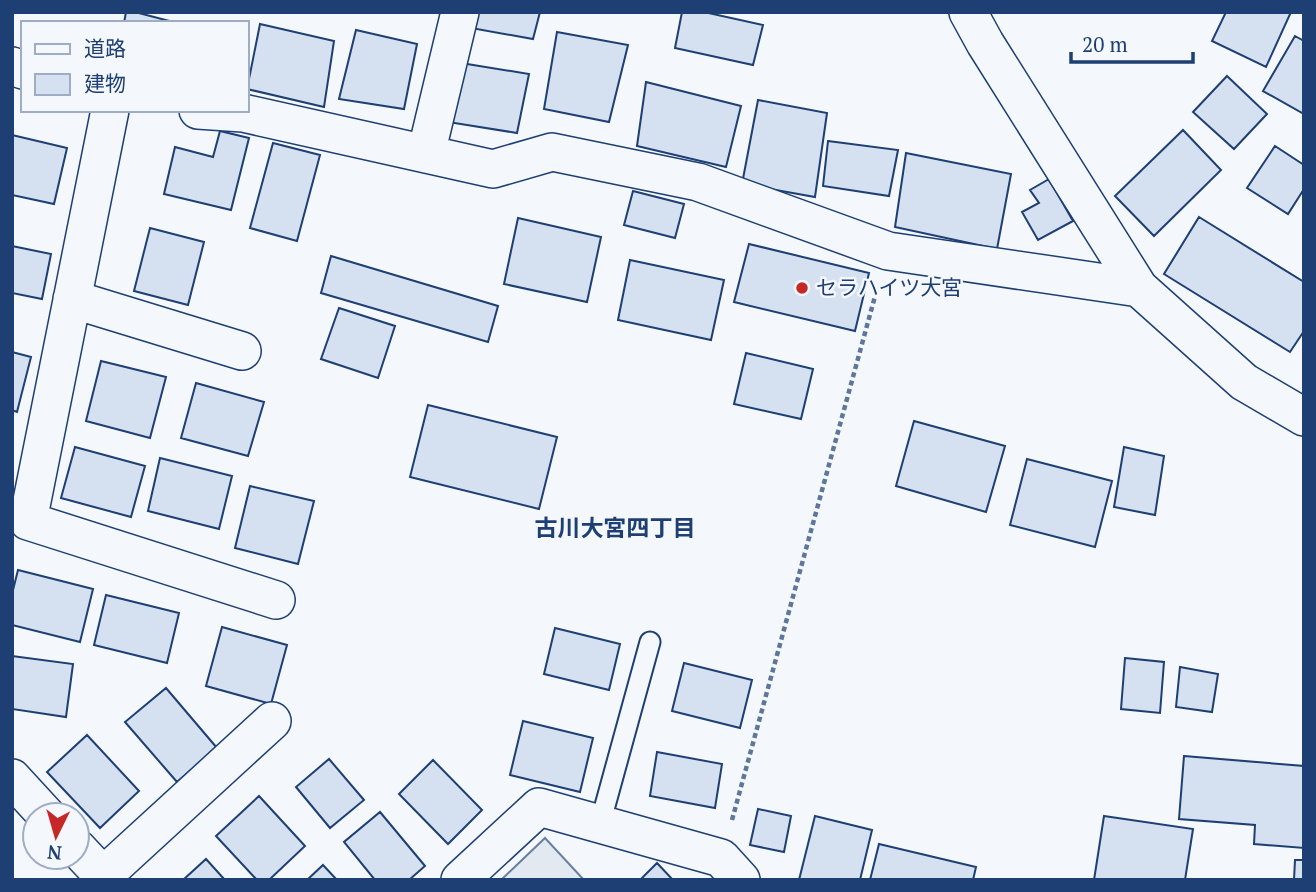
<svg xmlns="http://www.w3.org/2000/svg" width="1316" height="892" font-family="'PT Serif','Noto Sans JP',serif">
<style>
.green{fill:#e3e9f0;stroke:#687fa3;stroke-width:2}
.building{fill:#d5e0f0;stroke:#1d3f73;stroke-width:2}
.lines{fill:none;stroke-linecap:round;stroke-linejoin:round}
.lane-casing{stroke:#1d3f73;stroke-width:23}
.street-casing{stroke:#1d3f73;stroke-width:40}
.path{stroke:#5e769c;stroke-width:4.5;stroke-dasharray:5 3.5;stroke-linecap:butt}
.lane{stroke:#f4f7fb;stroke-width:19}
.street{stroke:#f4f7fb;stroke-width:37}
.poi-dot{fill:#c62828;stroke:#f4f7fb;stroke-width:2.5}
.labels{text-anchor:middle;stroke-width:5;stroke-linejoin:round;paint-order:stroke}
.poi-label{font-size:21px;fill:#1d3f73;stroke:#f4f7fb;text-anchor:start}
.neighbourhood-label{font-size:23px;font-weight:bold;fill:#1d3f73;stroke:#f4f7fb}
</style>
<rect width="100%" height="100%" fill="#f4f7fb"/>
<!-- green -->
<path class="green" d="M 545,838 L 584,880 L 501,880 Z"/>
<!-- building -->
<path class="building" d="M 126,12 L 135,12 L 177,23 L 124,23 Z
M 474,12 L 540,12 L 533,39 L 471,28 Z
M 682,12 L 704,12 L 763,25 L 753,65 L 675,48 Z
M 1226,12 L 1291,12 L 1266,67 L 1212,41 Z
M 260,24 L 334,41 L 324,107 L 247,89 Z
M 356,30 L 417,44 L 404,109 L 339,99 Z
M 557,32 L 628,45 L 609,122 L 544,109 Z
M 1295,36 L 1304,41 L 1304,114 L 1263,91 Z
M 461,63 L 529,74 L 517,133 L 448,122 Z
M 1227,76 L 1267,114 L 1234,149 L 1193,112 Z
M 646,82 L 741,106 L 726,167 L 637,146 Z
M 758,100 L 827,113 L 815,197 L 742,184 Z
M 1183,130 L 1221,170 L 1154,236 L 1115,196 Z
M 220,131 L 249,138 L 231,210 L 164,194 L 175,147 L 213,157 Z
M 12,135 L 67,148 L 54,204 L 12,195 Z
M 828,141 L 898,150 L 889,196 L 823,186 Z
M 273,143 L 320,155 L 297,241 L 250,228 Z
M 1275,146 L 1304,165 L 1304,189 L 1288,214 L 1247,188 Z
M 906,153 L 1011,174 L 997,249 L 895,227 Z
M 1049,179 L 1073,221 L 1038,240 L 1022,212 L 1039,203 L 1030,190 Z
M 633,191 L 684,204 L 675,238 L 624,225 Z
M 1199,217 L 1304,282 L 1304,331 L 1290,352 L 1164,274 Z
M 518,218 L 601,237 L 587,302 L 504,284 Z
M 150,228 L 204,242 L 188,305 L 134,291 Z
M 749,244 L 869,273 L 855,331 L 734,302 Z
M 12,246 L 51,254 L 42,299 L 12,293 Z
M 331,256 L 498,306 L 488,342 L 321,293 Z
M 630,260 L 724,280 L 711,340 L 618,320 Z
M 339,308 L 395,326 L 378,378 L 321,359 Z
M 12,352 L 31,357 L 17,412 L 12,410 Z
M 746,353 L 813,369 L 801,419 L 734,404 Z
M 101,361 L 166,377 L 150,438 L 86,421 Z
M 196,383 L 264,402 L 248,456 L 181,438 Z
M 428,405 L 557,437 L 539,509 L 410,477 Z
M 914,421 L 1005,446 L 986,512 L 896,486 Z
M 75,447 L 145,466 L 131,517 L 61,498 Z
M 1124,447 L 1164,456 L 1155,515 L 1114,507 Z
M 160,458 L 232,476 L 219,529 L 148,511 Z
M 1027,459 L 1112,481 L 1095,547 L 1010,525 Z
M 250,486 L 314,501 L 298,564 L 235,548 Z
M 18,570 L 93,589 L 80,642 L 12,625 L 12,594 Z
M 106,595 L 179,613 L 167,663 L 94,645 Z
M 222,627 L 287,645 L 271,704 L 206,686 Z
M 555,628 L 620,644 L 609,690 L 544,674 Z
M 12,656 L 73,664 L 66,717 L 12,709 Z
M 1125,658 L 1164,662 L 1160,713 L 1121,709 Z
M 684,663 L 752,680 L 740,728 L 672,711 Z
M 1180,667 L 1218,674 L 1212,712 L 1176,707 Z
M 166,688 L 217,748 L 177,782 L 125,722 Z
M 523,721 L 593,738 L 580,792 L 510,775 Z
M 87,735 L 139,791 L 100,828 L 47,772 Z
M 657,752 L 722,764 L 715,808 L 650,796 Z
M 1184,756 L 1304,766 L 1304,848 L 1254,844 L 1255,825 L 1179,819 Z
M 329,759 L 364,800 L 330,828 L 296,787 Z
M 433,760 L 482,810 L 448,844 L 399,794 Z
M 259,796 L 305,846 L 269,880 L 257,880 L 216,836 Z
M 758,809 L 791,816 L 784,852 L 750,845 Z
M 380,812 L 425,866 L 409,880 L 375,880 L 344,842 Z
M 815,816 L 872,830 L 860,880 L 799,880 Z
M 1104,816 L 1193,829 L 1185,880 L 1094,880 Z
M 879,844 L 976,867 L 973,880 L 870,880 Z
M 206,859 L 225,880 L 183,880 Z
M 1295,860 L 1304,860 L 1304,880 L 1294,880 Z
M 657,863 L 673,880 L 640,880 Z
M 323,865 L 337,880 L 307,880 Z"/>
<g class="lines">
<defs>
<path id="lane" d="M 600,824 L 650,642"/>
<path id="street" d="M 968,12 L 985,43 L 1139,288 L 1244,382 L 1304,417
M 12,66 L 23,70
M 110,110 L 28,521 L 276,600
M 198,110 L 243,113 L 493,169 L 552,152 L 698,182 L 888,251 L 1139,288
M 426,154 L 460,12
M 72,299 L 242,351
M 12,778 L 46,815
M 77,848 L 107,880
M 103,876 L 272,721
M 460,880 L 539,807 L 721,858 L 741,880"/>
</defs>
<!-- lane casing -->
<use href="#lane" class="lane-casing"/>
<!-- street casing -->
<use href="#street" class="street-casing"/>
<!-- path -->
<path class="path" d="M 732,820 L 877,289"/>
<!-- lane -->
<use href="#lane" class="lane"/>
<!-- street -->
<use href="#street" class="street"/>
</g>
<!-- markers -->
<circle class="poi-dot" cx="802" cy="288" r="7"/>
<g class="labels">
<!-- poi labels -->
<g class="poi-label">
<text x="816" y="295">セラハイツ大宮</text>
</g>
<!-- neighbourhood labels -->
<g class="neighbourhood-label">
<text x="615" y="536">古川大宮四丁目</text>
</g>
</g>
<!-- border -->
<rect width="1316" height="892" fill="none" stroke="#1d3f73" stroke-width="28"/>
<!-- legend -->
<rect x="21" y="21" width="228" height="91" fill="#f4f7fb" stroke="#9eadc5" stroke-width="2"/>
<rect x="35" y="44" width="35" height="10" fill="#f4f7fb" stroke="#9eadc5" stroke-width="2"/>
<text x="84" y="56" font-size="21" fill="#1d3f73">道路</text>
<rect x="35" y="74" width="35" height="21" fill="#d5e0f0" stroke="#9eadc5" stroke-width="2"/>
<text x="84" y="91" font-size="21" fill="#1d3f73">建物</text>
<!-- north arrow -->
<g transform="translate(56 836) rotate(185)"><circle r="33" fill="#f4f7fb" stroke="#9eadc5" stroke-width="2"/>
<path d="M0-5L12 26L0 18L-12 26Z" fill="#c62828"/>
<text y="-10" font-size="19" font-weight="bold" text-anchor="middle" fill="#1d3f73">N</text>
</g>
<!-- scale -->
<path d="M1071 52v10h122v-10" fill="none" stroke="#1d3f73" stroke-width="3.5"/>
<text x="1082" y="52" font-size="21" fill="#1d3f73" stroke="#f4f7fb" stroke-width="5" paint-order="stroke">20 m</text>
</svg>
